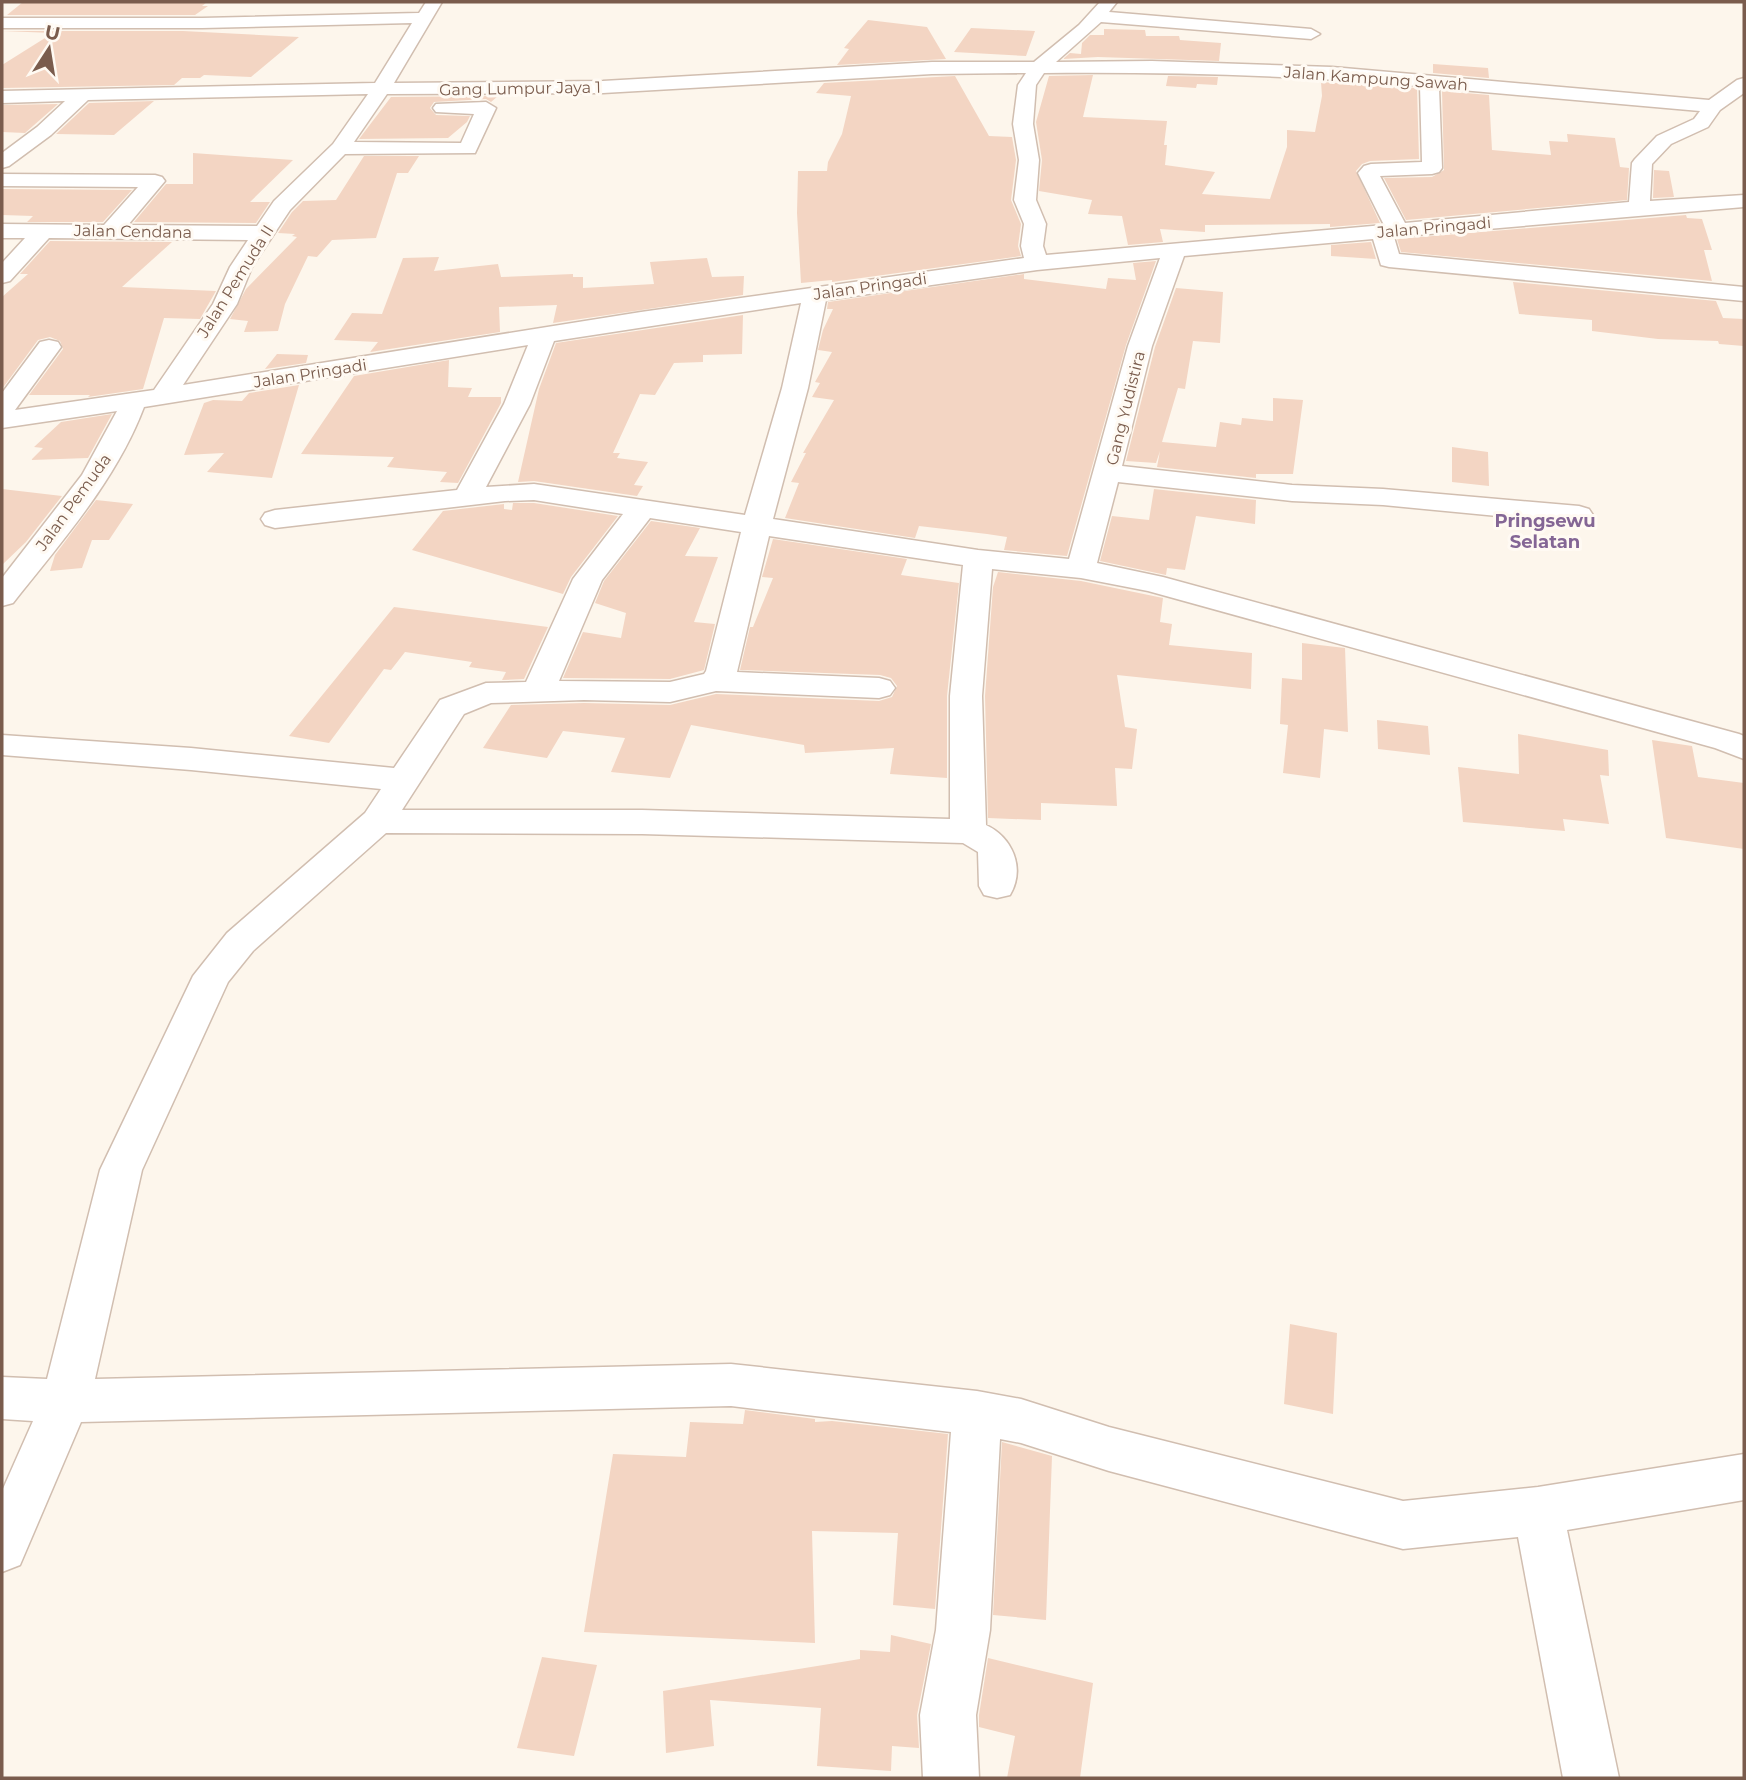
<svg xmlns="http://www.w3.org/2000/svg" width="1746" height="1780" font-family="Montserrat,sans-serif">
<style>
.building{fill:#f3d5c3}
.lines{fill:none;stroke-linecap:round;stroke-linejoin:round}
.minor-casing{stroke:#d1beb0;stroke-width:3}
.minor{fill:#fff;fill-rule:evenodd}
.labels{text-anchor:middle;stroke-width:6;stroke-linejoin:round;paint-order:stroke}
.far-street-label{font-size:16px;fill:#7a5c4d;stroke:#fffaf3}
.far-quarter-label{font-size:18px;font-weight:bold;fill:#846695;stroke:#fffaf3}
</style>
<rect width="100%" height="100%" fill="#fdf6ec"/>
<!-- building -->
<path class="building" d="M 23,2 L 207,2 L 202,6 L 208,6 L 195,15 L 7,15 Z
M 868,20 L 927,27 L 946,59 L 837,65 L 849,49 L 844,48 Z
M 971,28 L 1035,31 L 1026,56 L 954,52 Z
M 1104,29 L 1145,30 L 1146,36 L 1179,36 L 1180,40 L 1221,43 L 1219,61 L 1098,57 L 1063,59 L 1070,53 L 1081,54 L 1082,43 L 1090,35 L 1104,35 Z
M 2,31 L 183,31 L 299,37 L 251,77 L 204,75 L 200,78 L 182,78 L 174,85 L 2,88 L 2,65 L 53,33 Z
M 1433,64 L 1488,68 L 1489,78 L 1433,73 Z
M 1093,75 L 1083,117 L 1167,121 L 1164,145 L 1167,145 L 1165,165 L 1215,172 L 1202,194 L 1270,199 L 1287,147 L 1287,130 L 1315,132 L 1322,96 L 1321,82 L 1417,88 L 1419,159 L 1370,161 L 1362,164 L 1356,171 L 1380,223 L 1330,227 L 1330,224 L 1205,225 L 1205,232 L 1160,229 L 1163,242 L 1128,245 L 1122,216 L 1088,214 L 1092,200 L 1039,191 L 1042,160 L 1036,122 L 1049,76 Z
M 955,76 L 989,136 L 1012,137 L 1016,160 L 1011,200 L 1021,224 L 1018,246 L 1021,256 L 832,282 L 832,280 L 801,283 L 797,213 L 798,171 L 827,171 L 828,162 L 842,134 L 851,96 L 816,93 L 824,83 Z
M 1168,76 L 1218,77 L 1217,85 L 1197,84 L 1196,88 L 1166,86 Z
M 1442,91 L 1489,95 L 1492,150 L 1551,155 L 1549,141 L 1568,142 L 1567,134 L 1615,138 L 1620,167 L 1629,168 L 1627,200 L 1406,220 L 1384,178 L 1432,177 L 1444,170 Z
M 498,96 L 491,102 L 486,99 L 434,102 L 430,108 L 436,115 L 470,116 L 467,122 L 448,138 L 359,139 L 391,97 Z
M 154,101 L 114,135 L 56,134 L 89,103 Z
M 58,104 L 25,133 L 2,132 L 2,105 Z
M 193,153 L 293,160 L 250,202 L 270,202 L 256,223 L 134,222 L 166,184 L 193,184 Z
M 364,156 L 419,156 L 408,173 L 397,173 L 376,238 L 332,240 L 317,257 L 308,256 L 285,304 L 278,331 L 244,332 L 248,321 L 230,319 L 246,289 L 297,237 L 292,236 L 295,234 L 278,233 L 292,212 L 303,201 L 336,200 Z
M 1654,170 L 1669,171 L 1674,197 L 1653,198 Z
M 2,189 L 132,190 L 103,222 L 27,222 L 33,216 L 2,215 Z
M 1686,215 L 1687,218 L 1702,219 L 1712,250 L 1704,250 L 1712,281 L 1401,252 L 1397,239 Z
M 50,241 L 172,242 L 122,287 L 216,291 L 200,319 L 164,318 L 143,389 L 88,397 L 90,395 L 29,395 L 63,349 L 60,341 L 50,337 L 38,340 L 2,389 L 2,297 L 28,274 L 20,274 Z
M 1371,242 L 1376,259 L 1331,256 L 1331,245 Z
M 439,257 L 434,271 L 498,264 L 501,277 L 573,274 L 573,277 L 583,277 L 583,288 L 654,284 L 650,262 L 707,258 L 712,277 L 744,276 L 743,295 L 553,323 L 557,305 L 499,307 L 500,332 L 370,352 L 378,342 L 334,340 L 352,313 L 382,314 L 403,258 Z
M 1156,261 L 1126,345 L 1067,556 L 1004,550 L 1007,537 L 987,534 L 919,526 L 915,538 L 785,518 L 799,483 L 791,482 L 806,453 L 803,453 L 834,400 L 812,397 L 820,383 L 815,382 L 832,352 L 818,350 L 823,330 L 833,309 L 827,309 L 828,302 L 1024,274 L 1024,279 L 1106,289 L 1108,278 L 1136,280 L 1133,263 Z
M 1513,282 L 1716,301 L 1723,318 L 1744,319 L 1744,346 L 1719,344 L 1718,341 L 1658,339 L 1592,331 L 1592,320 L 1519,314 Z
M 1176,288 L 1223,292 L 1220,343 L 1193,341 L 1185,389 L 1178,388 L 1162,442 L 1216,447 L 1220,422 L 1241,425 L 1242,418 L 1273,421 L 1273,398 L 1303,400 L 1293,474 L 1256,474 L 1256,478 L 1157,467 L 1160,451 L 1156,463 L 1126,461 L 1155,347 Z
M 743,315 L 742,354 L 703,355 L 703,362 L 674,363 L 655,395 L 640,394 L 613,453 L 620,453 L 617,458 L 648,462 L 634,485 L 643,486 L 637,496 L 534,481 L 518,482 L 539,389 L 556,343 Z
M 277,354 L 308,355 L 306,363 L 265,369 Z
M 449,360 L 448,387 L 472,388 L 468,397 L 501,397 L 501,403 L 458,483 L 440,482 L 447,472 L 387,467 L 394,457 L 301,454 L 354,376 Z
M 299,385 L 272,478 L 207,472 L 224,453 L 184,455 L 204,403 L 213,400 L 242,401 L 249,393 Z
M 112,414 L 88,458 L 31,460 L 43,448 L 34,447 L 61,422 Z
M 1452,447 L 1488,452 L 1489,486 L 1452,482 Z
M 2,489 L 62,496 L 26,542 L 2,565 Z
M 1154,489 L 1256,500 L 1255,524 L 1196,516 L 1185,570 L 1167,568 L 1166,575 L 1100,561 L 1112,516 L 1149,520 Z
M 96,500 L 133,504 L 109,540 L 92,540 L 82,568 L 50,571 L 55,555 Z
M 513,503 L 534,503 L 618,516 L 571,577 L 563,594 L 412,550 L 443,511 L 504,504 L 504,509 L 512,510 Z
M 651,521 L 700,528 L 685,556 L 718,557 L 694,622 L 715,624 L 704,670 L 670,679 L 563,678 L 583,632 L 621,638 L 626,613 L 595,603 L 604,581 Z
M 773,539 L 907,559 L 901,575 L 959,583 L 947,696 L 947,778 L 890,774 L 894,748 L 805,753 L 804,745 L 691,725 L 670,778 L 611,772 L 625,738 L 563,731 L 547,758 L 483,748 L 511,705 L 584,703 L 670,705 L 716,694 L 879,701 L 892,697 L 897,686 L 891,678 L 880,675 L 740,670 L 750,627 L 753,627 L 773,578 L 762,577 Z
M 998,572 L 1081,581 L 1163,598 L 1160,622 L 1172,624 L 1169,645 L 1252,653 L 1251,689 L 1117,675 L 1125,727 L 1137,729 L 1132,769 L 1115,768 L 1117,806 L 1041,803 L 1041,820 L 988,818 L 985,696 L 993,587 Z
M 394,607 L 548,627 L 524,679 L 502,680 L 506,672 L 469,667 L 472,662 L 405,652 L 391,670 L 384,669 L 329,743 L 289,736 Z
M 1302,643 L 1345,648 L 1348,732 L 1324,729 L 1320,778 L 1283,773 L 1288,725 L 1280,724 L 1282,678 L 1302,680 Z
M 1377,720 L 1428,726 L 1430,755 L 1378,749 Z
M 1518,734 L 1608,750 L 1609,776 L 1600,775 L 1609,824 L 1563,819 L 1565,831 L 1463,822 L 1458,767 L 1519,774 Z
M 1652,740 L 1692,746 L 1698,777 L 1744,783 L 1744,849 L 1666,838 Z
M 1290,1324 L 1337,1333 L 1333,1414 L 1284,1404 Z
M 745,1410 L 815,1419 L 815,1422 L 832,1421 L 948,1434 L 935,1609 L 893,1605 L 898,1533 L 812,1531 L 815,1643 L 584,1632 L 613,1454 L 686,1457 L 690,1422 L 743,1424 Z
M 1002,1442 L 1052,1456 L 1046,1620 L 993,1615 Z
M 891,1635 L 931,1644 L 917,1715 L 919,1748 L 892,1746 L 891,1771 L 817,1766 L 821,1708 L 710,1700 L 714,1746 L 666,1753 L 663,1691 L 860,1659 L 860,1650 L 890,1652 Z
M 542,1657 L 597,1665 L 574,1756 L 517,1748 Z
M 988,1658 L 1093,1683 L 1080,1778 L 1007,1778 L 1015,1736 L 979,1727 L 979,1715 Z"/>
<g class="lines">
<defs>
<path id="minor" d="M 426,2 L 442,2 L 394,83 L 603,81 L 932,62 L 1034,62 L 1079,25 L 1100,2 L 1117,2 L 1109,12 L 1311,29 L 1320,34 L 1311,39 L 1101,22 L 1056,62 L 1152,61 L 1332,67 L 1709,100 L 1737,80 L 1744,78 L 1744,93 L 1720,110 L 1708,127 L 1671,144 L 1652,164 L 1650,201 L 1744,195 L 1744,207 L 1394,237 L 1399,254 L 1744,287 L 1744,301 L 1389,267 L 1381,265 L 1373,239 L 1184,256 L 1152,346 L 1122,466 L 1292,485 L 1383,489 L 1579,506 L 1589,509 L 1593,515 L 1589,521 L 1579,524 L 1383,505 L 1292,501 L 1118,482 L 1097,563 L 1163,577 L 1739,734 L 1744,736 L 1744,759 L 1715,748 L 1148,591 L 1081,578 L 992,569 L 982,696 L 986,825 C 1012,837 1026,868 1010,895 L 997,898 L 984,895 L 979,886 L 978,852 L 963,843 L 642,834 L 386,833 L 253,951 L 228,982 L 142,1170 L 95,1379 L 731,1364 L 977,1391 L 1021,1399 L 1109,1427 L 1403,1501 L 1538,1487 L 1744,1454 L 1744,1500 L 1567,1530 L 1619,1778 L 1563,1778 L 1518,1537 L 1403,1549 L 1109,1471 L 1021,1443 L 1000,1439 L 990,1630 L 976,1715 L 979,1778 L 923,1778 L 920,1715 L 936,1630 L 951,1432 L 731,1406 L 81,1422 L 20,1565 L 2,1572 L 2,1491 L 33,1421 L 2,1419 L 2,1377 L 47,1379 L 100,1170 L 193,976 L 227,933 L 365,813 L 381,789 L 191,770 L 2,755 L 2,735 L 191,748 L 394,768 L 440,700 L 486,683 L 526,682 L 573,579 L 623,514 L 534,500 L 505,501 L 275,528 L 265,525 L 261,519 L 265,513 L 275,510 L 457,490 L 504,404 L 528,345 L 144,407 C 116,481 61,542 13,603 L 2,606 L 2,578 L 82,475 L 117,411 L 2,428 L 2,393 L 40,342 L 49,340 L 58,342 L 61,347 L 15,410 L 154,390 L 213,304 L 230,267 L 248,240 L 49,238 L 10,281 L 2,283 L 2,263 L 25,238 L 2,238 L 2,224 L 104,225 L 138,187 L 2,186 L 2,174 L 155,175 L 162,177 L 165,181 L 128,225 L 257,226 L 274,201 L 333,144 L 368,94 L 88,100 L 51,135 L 9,166 L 2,168 L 2,153 L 37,127 L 65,101 L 2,103 L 2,91 L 375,83 L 412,23 L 202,28 L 2,28 L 2,18 L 202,18 L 419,13 ZM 1026,73 L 1018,85 L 1013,124 L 1019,160 L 1014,200 L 1024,224 L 1021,246 L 1024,258 L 641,312 L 183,385 L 237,304 L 252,267 L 290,210 L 345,154 L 475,153 L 496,108 L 486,102 L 436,104 L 433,108 L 436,112 L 474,114 L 461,143 L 354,142 L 387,94 L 603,93 L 932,74 ZM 1044,73 C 1170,72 1295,75 1420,86 L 1422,162 L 1371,164 L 1364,166 L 1358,173 L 1384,225 L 1046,255 L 1043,246 L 1046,224 L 1036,200 L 1039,160 L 1033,124 L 1036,85 ZM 1439,88 L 1700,111 L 1694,119 L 1657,136 L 1635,159 L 1632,163 L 1629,202 L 1405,223 L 1380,176 L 1432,174 L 1439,172 L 1442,168 ZM 1160,258 L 1128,346 L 1069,559 L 978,550 L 773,519 L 808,388 L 826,300 L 1037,270 ZM 801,303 L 782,388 L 745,515 L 534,484 L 486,487 L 530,404 L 554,341 ZM 650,518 L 741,532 L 706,671 L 704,674 L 670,682 L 559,681 L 602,580 ZM 769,536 L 963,565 L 950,696 L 950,819 L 642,810 L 402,810 L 464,714 L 491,703 L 584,700 L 670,702 L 716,691 L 879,698 L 890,695 L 895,688 L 890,681 L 879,678 L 737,672 Z"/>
</defs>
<!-- minor casing -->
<use href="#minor" class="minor-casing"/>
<!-- minor -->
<use href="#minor" class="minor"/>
</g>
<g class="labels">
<!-- far-street labels -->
<g class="far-street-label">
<text transform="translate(1376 78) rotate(4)" y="6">Jalan Kampung Sawah</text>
<text transform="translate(520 88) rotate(-1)" y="6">Gang Lumpur Jaya 1</text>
<text transform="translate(1434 227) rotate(-5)" y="6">Jalan Pringadi</text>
<text transform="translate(133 231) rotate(1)" y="6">Jalan Cendana</text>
<text transform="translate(235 281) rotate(-58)" y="6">Jalan Pemuda II</text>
<text transform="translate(870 286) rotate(-8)" y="6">Jalan Pringadi</text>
<text transform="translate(310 373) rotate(-9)" y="6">Jalan Pringadi</text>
<text transform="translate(1125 408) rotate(-76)" y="6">Gang Yudistira</text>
<text transform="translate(73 502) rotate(-54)" y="6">Jalan Pemuda</text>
</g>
<!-- far-quarter labels -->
<g class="far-quarter-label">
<text x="1545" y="527">Pringsewu<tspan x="1545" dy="21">Selatan</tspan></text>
</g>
</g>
<!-- border -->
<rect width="1746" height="1780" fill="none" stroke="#7a5c4d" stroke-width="7"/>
<!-- north arrow -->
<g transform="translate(49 49) rotate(12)" stroke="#fffaf3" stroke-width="5" paint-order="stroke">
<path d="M0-5L12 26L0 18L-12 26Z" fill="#7a5c4d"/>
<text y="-10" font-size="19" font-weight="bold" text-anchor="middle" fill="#7a5c4d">U</text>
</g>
</svg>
